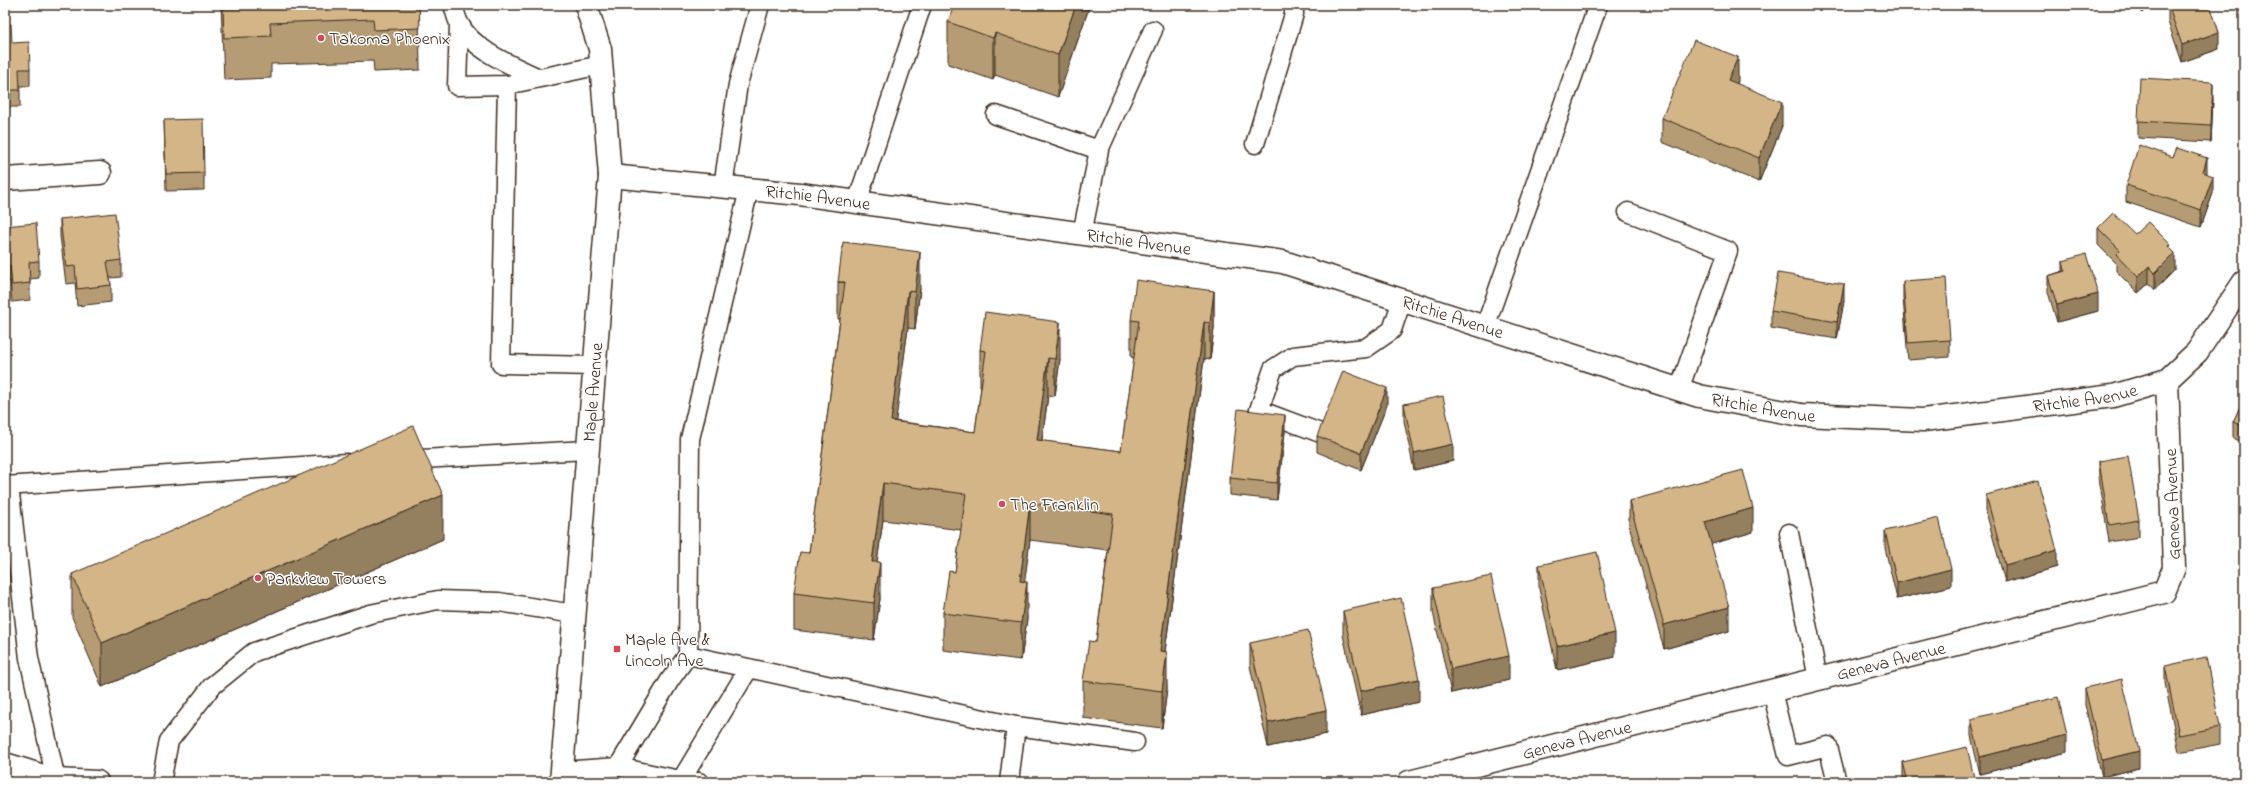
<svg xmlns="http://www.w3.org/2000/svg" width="2249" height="787" font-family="'Indie Flower',sans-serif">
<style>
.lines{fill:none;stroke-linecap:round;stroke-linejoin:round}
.lane-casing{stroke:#3b2a1e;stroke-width:21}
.street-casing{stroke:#3b2a1e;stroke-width:25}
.secondary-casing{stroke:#3b2a1e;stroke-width:25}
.lane{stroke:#fff;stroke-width:18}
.street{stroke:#fff;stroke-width:22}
.secondary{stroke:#fff;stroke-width:22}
.wall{fill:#b59c74;stroke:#3b2a1e}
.shaded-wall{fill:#947f5e;stroke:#3b2a1e}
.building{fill:#d3b587;stroke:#3b2a1e}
.poi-dot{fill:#d1495b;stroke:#fff;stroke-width:1.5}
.labels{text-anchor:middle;stroke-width:3;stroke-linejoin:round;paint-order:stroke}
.poi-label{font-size:18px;fill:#3b2a1e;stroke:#fff;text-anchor:start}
.street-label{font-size:18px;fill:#3b2a1e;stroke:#fff}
</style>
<rect width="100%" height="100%" fill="#fff"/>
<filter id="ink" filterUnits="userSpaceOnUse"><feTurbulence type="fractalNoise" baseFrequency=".025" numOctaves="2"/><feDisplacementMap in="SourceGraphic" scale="8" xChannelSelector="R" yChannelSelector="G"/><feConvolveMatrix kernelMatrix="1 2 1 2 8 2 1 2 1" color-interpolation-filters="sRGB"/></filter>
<g filter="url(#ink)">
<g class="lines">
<defs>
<path id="lane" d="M 453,5 C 455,11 456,17 459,23 C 472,50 513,66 539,78
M 459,24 L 457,86 L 507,85 L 601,65
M 507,85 L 501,364 L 594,366
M 996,115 L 1099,150
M 1255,144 L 1294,14 L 1294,5
M 723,187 L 738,84 L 760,5
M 857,202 L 922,5
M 1628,212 L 1728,251 L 1679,390
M 1082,234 L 1099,150 L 1153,30
M 1485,327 L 1598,5
M 1323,434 L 1259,410 L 1273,369 L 1293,356 L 1366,348 L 1392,330 L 1402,300
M 403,460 L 587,450
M 9,485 L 29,658 L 56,780
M 5,486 L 347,463
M 1789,533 L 1818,679
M 688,655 L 1016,726 L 1009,782
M 1772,691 L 1788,756 L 1828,746 L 1837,782
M 1016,726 L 1135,742
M 618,767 L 670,680 L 688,655 L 690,439 L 749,189
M 562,771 L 618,767 L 680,780 L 699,782
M 161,782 L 169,741 L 212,686 L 254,652 L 370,614 L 438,600 L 499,602 L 574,614
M 680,782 L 749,668"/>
<g id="street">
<path id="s1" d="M 610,176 L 800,194 L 1283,262 L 1699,396 L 1801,415 L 1923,420 L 2113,396 L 2167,380 L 2197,352 L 2244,282"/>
<path d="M 5,179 L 100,173"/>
<path d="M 5,764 L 56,780 L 97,782"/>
<path id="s2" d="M 1409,782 L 2164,592 L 2174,568 L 2167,380"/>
</g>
<g id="secondary">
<path id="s3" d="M 561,782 L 610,176 L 600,49 L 586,5"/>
</g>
</defs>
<!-- lane casing -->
<use href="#lane" class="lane-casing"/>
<!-- street casing -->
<use href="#street" class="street-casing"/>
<!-- secondary casing -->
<use href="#secondary" class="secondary-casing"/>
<!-- lane -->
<use href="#lane" class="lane"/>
<!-- street -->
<use href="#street" class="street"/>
<!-- secondary -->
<use href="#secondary" class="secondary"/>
</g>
<!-- wall -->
<path class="wall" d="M 221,5 L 419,5 L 420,70 L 374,72 L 373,61 L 271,64 L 271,78 L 224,80 Z
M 1090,5 L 1058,97 L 995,75 L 993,80 L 948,64 L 948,22 Z
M 2134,5 L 2151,5 L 2143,13 Z
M 2168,5 L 2219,49 L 2182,62 L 2168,22 Z
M 5,17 L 12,43 L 30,69 L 30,86 L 20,86 L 20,107 L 5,107 L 5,116 Z
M 1738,81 L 1737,83 L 1782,126 L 1759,182 L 1662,142 L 1662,118 Z
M 2213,99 L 2211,142 L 2138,138 L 2138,121 Z
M 164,120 L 204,173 L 204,190 L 166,191 Z
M 2207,174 L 2213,193 L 2201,227 L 2126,202 L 2126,185 Z
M 60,219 L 121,260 L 121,277 L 110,278 L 111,285 L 111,302 L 77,306 L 75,283 L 66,284 L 60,236 Z
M 5,226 L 39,261 L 39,278 L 30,279 L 30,300 L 12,302 L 10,281 L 5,282 Z
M 2098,228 L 2135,234 L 2170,248 L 2175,270 L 2155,290 L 2149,283 L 2138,293 L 2116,271 L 2116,263 L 2098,245 Z
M 2063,261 L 2098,311 L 2057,322 L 2048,292 L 2048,276 L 2063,271 Z
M 1903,281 L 1950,340 L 1950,357 L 1908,360 L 1903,298 Z
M 838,282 L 920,289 L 915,329 L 908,328 L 895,421 L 975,432 L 981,387 L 980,387 L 980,350 L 1060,359 L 1055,396 L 1048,395 L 1042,441 L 1121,451 L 1134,358 L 1131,357 L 1131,320 L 1214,291 L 1214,328 L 1210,360 L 1204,359 L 1165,652 L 1167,689 L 1162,728 L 1083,718 L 1083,681 L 1096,642 L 1108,550 L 1030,540 L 1024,582 L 1027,619 L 1021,660 L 943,650 L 943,613 L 955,572 L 961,530 L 883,520 L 877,562 L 880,599 L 874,640 L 794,630 L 794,593 L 809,553 L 840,319 L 838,319 Z
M 1844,301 L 1837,339 L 1771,328 L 1771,311 Z
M 2244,398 L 2244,443 L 2233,438 L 2233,422 Z
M 1404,404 L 1453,461 L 1414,470 L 1404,421 Z
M 1387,405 L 1361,470 L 1317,452 L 1317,436 Z
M 1285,432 L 1277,500 L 1230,495 L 1230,478 Z
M 2099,461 L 2139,520 L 2139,537 L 2109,542 L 2099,478 Z
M 1986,495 L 2057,567 L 2005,582 L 1986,512 Z
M 1629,501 L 1753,532 L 1711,544 L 1729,631 L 1664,649 L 1629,525 Z
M 1885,531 L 1951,586 L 1897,599 L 1885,548 Z
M 443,539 L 102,687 L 72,617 L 72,574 Z
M 1539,565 L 1615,657 L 1557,670 L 1539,589 Z
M 1433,588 L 1509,680 L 1451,693 L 1433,612 Z
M 1343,611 L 1419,702 L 1361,715 L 1343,635 Z
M 1250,643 L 1326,734 L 1268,747 L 1250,666 Z
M 2165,666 L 2220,727 L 2220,744 L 2179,752 L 2165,683 Z
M 2085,688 L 2139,768 L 2102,777 L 2085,705 Z
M 1971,719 L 2067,752 L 1980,774 L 1971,736 Z
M 1903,762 L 1975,782 L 1904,782 L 1903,779 Z"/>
<!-- shaded-wall -->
<path class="shaded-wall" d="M 1076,5 L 1090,5 L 1058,97 L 1058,55 Z
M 2143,5 L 2151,5 L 2143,13 Z
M 2219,32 L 2219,49 L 2182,62 L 2182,45 Z
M 995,33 L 995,75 L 993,80 L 993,38 Z
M 1738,57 L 1738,81 L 1728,104 L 1728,80 Z
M 2213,82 L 2213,99 L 2211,142 L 2211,125 Z
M 1782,102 L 1782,126 L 1759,182 L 1759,158 Z
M 2207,158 L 2207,175 L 2203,172 Z
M 2213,176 L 2213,193 L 2201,227 L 2201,210 Z
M 2170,244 L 2170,257 L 2175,253 L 2175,270 L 2155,290 L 2155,273 L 2168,246 Z
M 920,252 L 920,289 L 915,329 L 915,292 Z
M 2149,266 L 2149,283 L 2138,293 L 2138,277 Z
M 1844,284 L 1844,301 L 1837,339 L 1837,322 Z
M 908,291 L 908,328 L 891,458 L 891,421 Z
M 1214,291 L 1214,328 L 1210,360 L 1210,323 Z
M 2098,294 L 2098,311 L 2057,322 L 2057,305 Z
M 1060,322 L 1060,359 L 1055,396 L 1055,359 Z
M 1204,322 L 1204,359 L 1160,688 L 1160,651 Z
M 1048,358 L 1048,395 L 1037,477 L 1037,440 Z
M 1387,388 L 1387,405 L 1361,470 L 1361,453 Z
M 1285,415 L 1285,432 L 1277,500 L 1277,483 Z
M 1453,444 L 1453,461 L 1414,470 L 1414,453 Z
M 883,483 L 883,520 L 872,599 L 872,562 Z
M 443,495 L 443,539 L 102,687 L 102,643 Z
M 1030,503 L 1030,540 L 1020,618 L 1020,581 Z
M 1753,508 L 1753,532 L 1705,546 L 1705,522 Z
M 2057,550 L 2057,567 L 2005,582 L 2005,565 Z
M 880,562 L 880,599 L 874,640 L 874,603 Z
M 1951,569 L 1951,586 L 1897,599 L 1897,583 Z
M 1027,582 L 1027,619 L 1021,660 L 1021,623 Z
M 1729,607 L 1729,631 L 1664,649 L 1664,625 Z
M 1615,633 L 1615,657 L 1557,670 L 1557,646 Z
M 1167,652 L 1167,689 L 1162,728 L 1162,691 Z
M 1509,656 L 1509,680 L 1451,693 L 1451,669 Z
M 1419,679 L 1419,702 L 1361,715 L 1361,691 Z
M 1326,710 L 1326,734 L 1268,747 L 1268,723 Z
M 2067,735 L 2067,752 L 1980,774 L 1980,757 Z
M 2139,751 L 2139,768 L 2102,777 L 2102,760 Z"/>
<!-- building -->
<path class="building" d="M 223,5 L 419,5 L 420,28 L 374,30 L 373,19 L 270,23 L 271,36 L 224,38 Z
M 954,5 L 1076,5 L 1058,55 L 995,33 L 993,38 L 948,22 Z
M 2168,5 L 2210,5 L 2219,32 L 2182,45 Z
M 5,17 L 6,17 L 7,24 L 11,24 L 12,43 L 29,42 L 30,69 L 19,69 L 20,90 L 5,90 Z
M 1694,40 L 1738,57 L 1728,80 L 1782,102 L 1759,158 L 1662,118 Z
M 2140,78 L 2213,82 L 2211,125 L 2138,121 Z
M 203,119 L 204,173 L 166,174 L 164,120 Z
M 2139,145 L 2173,157 L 2177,148 L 2207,158 L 2203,172 L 2213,176 L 2201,210 L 2126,185 Z
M 115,213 L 121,260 L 107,262 L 111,285 L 77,289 L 75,266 L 66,267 L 60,219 Z
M 2113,213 L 2135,234 L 2148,222 L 2170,244 L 2168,246 L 2175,253 L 2155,273 L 2149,266 L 2138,277 L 2116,254 L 2120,250 L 2098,228 Z
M 36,223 L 39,261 L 29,262 L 30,283 L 12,285 L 10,265 L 5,265 L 5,226 Z
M 843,242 L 920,252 L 915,292 L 908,291 L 891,421 L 975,432 L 986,351 L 980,350 L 985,312 L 1060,322 L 1055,359 L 1048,358 L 1037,440 L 1121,451 L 1139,321 L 1131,320 L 1136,280 L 1214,291 L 1210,323 L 1204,322 L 1160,651 L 1167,652 L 1162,691 L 1083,681 L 1089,641 L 1096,642 L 1113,514 L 1030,503 L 1020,581 L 1027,582 L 1021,623 L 943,613 L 949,571 L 955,572 L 966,494 L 883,483 L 872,562 L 880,562 L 874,603 L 794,593 L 800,552 L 809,553 L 845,282 L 838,282 Z
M 2086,254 L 2098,294 L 2057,305 L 2048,276 L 2065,271 L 2063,261 Z
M 1778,273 L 1844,284 L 1837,322 L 1771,311 Z
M 1946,278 L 1950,340 L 1908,343 L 1903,281 Z
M 1343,371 L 1387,388 L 1361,453 L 1317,436 Z
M 1443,396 L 1453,444 L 1414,453 L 1404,404 Z
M 2244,398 L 2244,426 L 2233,422 Z
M 1238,409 L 1285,415 L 1277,483 L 1230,478 Z
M 413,426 L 443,495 L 102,643 L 72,574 Z
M 2128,456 L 2139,520 L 2109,525 L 2099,461 Z
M 1743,470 L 1753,508 L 1705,522 L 1729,607 L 1664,625 L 1629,501 Z
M 2038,481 L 2057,550 L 2005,565 L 1986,495 Z
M 1939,518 L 1951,569 L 1897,583 L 1885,531 Z
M 1597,552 L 1615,633 L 1557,646 L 1539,565 Z
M 1491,576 L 1509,656 L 1451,669 L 1433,588 Z
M 1401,598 L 1419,679 L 1361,691 L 1343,611 Z
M 1308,630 L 1326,710 L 1268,723 L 1250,643 Z
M 2206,657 L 2220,727 L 2179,735 L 2165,666 Z
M 2122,679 L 2139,751 L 2102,760 L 2085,688 Z
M 2058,697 L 2067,735 L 1980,757 L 1971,719 Z
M 1967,747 L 1975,782 L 1908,782 L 1903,762 Z
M 1683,778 L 1685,782 L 1669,782 Z"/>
</g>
<!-- markers -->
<g class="poi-dot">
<circle cx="321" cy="38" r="4"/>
<circle cx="1002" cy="504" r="4"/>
<circle cx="258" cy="578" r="4"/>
<rect x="613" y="645" width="8" height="8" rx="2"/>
</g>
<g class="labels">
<!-- poi labels -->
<g class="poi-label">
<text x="329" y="44">Takoma Phoenix</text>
<text x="1010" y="510">The Franklin</text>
<text x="266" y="584">Parkview Towers</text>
<text x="625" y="645">Maple Ave &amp;<tspan x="625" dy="21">Lincoln Ave</tspan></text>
</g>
<!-- street labels -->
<g class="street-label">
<text dy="6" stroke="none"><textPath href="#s1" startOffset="209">Ritchie Avenue</textPath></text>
<text dy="6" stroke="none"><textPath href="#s1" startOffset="533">Ritchie Avenue</textPath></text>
<text dy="6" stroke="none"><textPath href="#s1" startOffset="857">Ritchie Avenue</textPath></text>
<text dy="6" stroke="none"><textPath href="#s3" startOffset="391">Maple Avenue</textPath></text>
<text dy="6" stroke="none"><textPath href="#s1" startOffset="1505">Ritchie Avenue</textPath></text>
<text dy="6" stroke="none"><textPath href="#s1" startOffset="1181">Ritchie Avenue</textPath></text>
<text transform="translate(2172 504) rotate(-92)" y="6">Geneva Avenue</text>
<text dy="6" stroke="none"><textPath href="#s2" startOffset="497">Geneva Avenue</textPath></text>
<text dy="6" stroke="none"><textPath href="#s2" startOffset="173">Geneva Avenue</textPath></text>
</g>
</g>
<!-- margin -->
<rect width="2249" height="787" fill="none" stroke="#fff" stroke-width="20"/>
<rect x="10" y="10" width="2229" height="767" fill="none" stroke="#3b2a1e" stroke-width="1.5" filter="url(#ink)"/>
</svg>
